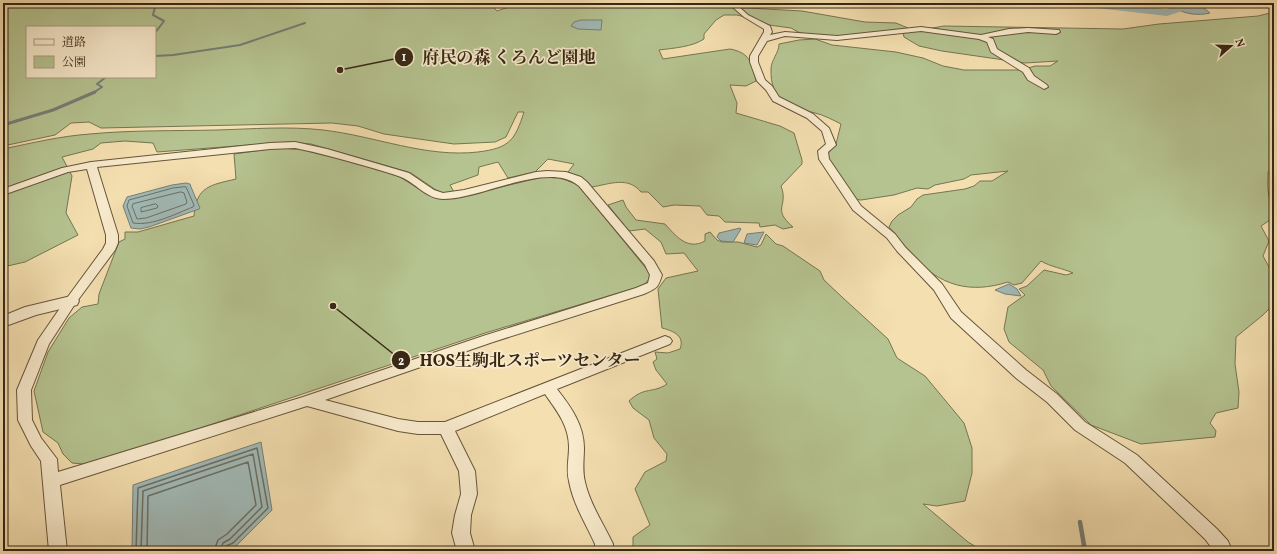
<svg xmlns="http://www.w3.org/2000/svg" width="1277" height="554" font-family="Vollkorn,'Noto Serif JP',serif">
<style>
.green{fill:#b5c390;stroke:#767552;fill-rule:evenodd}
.water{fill:#a1bab7;stroke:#767f76}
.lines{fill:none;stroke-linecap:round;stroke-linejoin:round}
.shore-far1{stroke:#6c7066;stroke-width:1}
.shore{stroke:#6c7066;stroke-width:1.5}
.stream-far2{stroke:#767f76;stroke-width:2}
.stream-far1{stroke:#767f76;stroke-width:3}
.stream{stroke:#767f76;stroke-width:4.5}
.river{fill:#a1bab7;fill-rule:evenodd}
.minor-casing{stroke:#66553b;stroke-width:2}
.tertiary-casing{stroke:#66553b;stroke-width:2}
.minor{fill:#f8eacc;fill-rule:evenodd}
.tertiary{fill:#f8eacc;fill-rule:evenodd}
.leader{fill:none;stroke:#362714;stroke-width:1.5}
.callout-dot{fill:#362714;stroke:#f8eacc;stroke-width:1.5}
.mark-label{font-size:12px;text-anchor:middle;font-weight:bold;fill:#fff}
.callout-label{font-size:17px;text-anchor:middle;font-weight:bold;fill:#362714;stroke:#f8eacc;stroke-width:3.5;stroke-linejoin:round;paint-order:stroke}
</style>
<rect width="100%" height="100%" fill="#f4dfb0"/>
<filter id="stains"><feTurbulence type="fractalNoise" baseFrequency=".005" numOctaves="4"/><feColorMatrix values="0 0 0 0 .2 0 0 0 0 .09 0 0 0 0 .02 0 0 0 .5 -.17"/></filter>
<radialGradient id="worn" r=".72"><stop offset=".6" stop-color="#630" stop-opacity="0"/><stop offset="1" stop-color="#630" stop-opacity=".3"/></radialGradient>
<!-- green -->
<path class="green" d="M 3,3 L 497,3 L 493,7 L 497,11 L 520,3 L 574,3 L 596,6 L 747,8 L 802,11 L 865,22 L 896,23 L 908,28 L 908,30 L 840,37 L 828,37 L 800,33 L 791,28 L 769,25 L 761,21 L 737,15 L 724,15 L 716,20 L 704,34 L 704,39 C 692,47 674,48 659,50 L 663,59 L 730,49 C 751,53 751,63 756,81 L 746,86 L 730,85 L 737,103 L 736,113 L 780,126 L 794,133 L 802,160 L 802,164 L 781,186 C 789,207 771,208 793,227 L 783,229 L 775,225 L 760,227 L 759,223 L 725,222 L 719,216 L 707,215 L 700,206 L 674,205 L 663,207 L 648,192 L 641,192 C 628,176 610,184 592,187 L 587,182 L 568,172 L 574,164 L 548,159 L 535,172 L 508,178 L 498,162 L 479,167 L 478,175 L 450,185 L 454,192 L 443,193 L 436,190 L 411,173 L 398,169 L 311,144 L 289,142 L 157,152 L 153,143 L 125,141 L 101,143 L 93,149 L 62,157 L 72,176 L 66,213 L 78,235 L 25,262 L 3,267 L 3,149 C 32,143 61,136 90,134 C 132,130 175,131 217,130 C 252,129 288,126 323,130 C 375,136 426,158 478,152 C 510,148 515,140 524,112 L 518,112 L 506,137 L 495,142 L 454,144 L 384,134 L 358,126 L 332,123 L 101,128 L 89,122 L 71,123 L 55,135 L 3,146 ZM 27,27 L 155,27 L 155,77 L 27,77 Z
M 901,3 L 1142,3 L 1121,6 L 1073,6 Z
M 1274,12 L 1274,167 L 1268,172 C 1268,180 1267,188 1269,196 C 1271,204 1275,209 1273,218 L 1261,226 L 1269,241 L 1263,256 L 1274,276 L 1274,304 L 1263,315 L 1236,337 L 1235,364 L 1239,392 L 1238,408 L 1216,413 L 1210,423 L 1216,431 L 1215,437 L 1141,444 L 1091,425 L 1051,386 L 1043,370 L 1009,342 L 1004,329 L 1008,307 L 1025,295 L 1019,289 L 1027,286 L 1044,270 L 1066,275 L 1073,273 C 1062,268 1051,267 1041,261 L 1022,283 L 1014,285 L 1008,282 C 970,294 940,286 913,256 C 905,247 898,236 889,227 L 892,221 L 898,215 L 911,207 L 917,199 L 923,195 L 965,189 L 974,186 L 980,181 L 992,181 L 1008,171 L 971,175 L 964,179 L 935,185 L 928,189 L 917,188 L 894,195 L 861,200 L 853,199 L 826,156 L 836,144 L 841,124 C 833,120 824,115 815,113 C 789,106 770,101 771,69 C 771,60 779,53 779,44 L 799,40 L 815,39 L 832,45 L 896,52 L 923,58 L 943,66 L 964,70 L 1021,70 L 1035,66 L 1050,66 L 1058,61 L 1025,63 L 942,51 L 919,46 L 904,37 L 903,33 L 944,26 L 1123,29 L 1159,24 L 1258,16 Z
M 278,148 L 308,150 L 397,175 L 425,193 L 441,198 L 455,198 L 543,177 L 561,178 L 578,185 L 649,272 L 651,276 L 646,283 L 642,286 L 485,333 L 105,460 L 83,464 L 72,463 L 63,454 L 58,443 L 43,432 L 34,391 L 48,352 L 69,318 L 82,307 L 98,304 L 99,294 L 119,242 L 125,239 L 125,232 L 138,232 L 194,216 C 196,186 211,185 236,179 L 234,154 Z
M 623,200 L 626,207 L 636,220 L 665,224 C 675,235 687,251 705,241 L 705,234 L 710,232 L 717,240 L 722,242 L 738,242 L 757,247 L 761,245 L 766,234 L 776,244 L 783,246 L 820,271 L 824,280 L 842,297 L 888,339 L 897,358 L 925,376 L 964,423 L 972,448 L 972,473 L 965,501 L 937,506 L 923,504 L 968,542 L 983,551 L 633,551 L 633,537 L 650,525 L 635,489 L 645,472 L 666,461 L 667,454 L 654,438 L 649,420 L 633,408 L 629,401 C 645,386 652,394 667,384 L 656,370 L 653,362 L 657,359 L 655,352 L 668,353 L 680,349 C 685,336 674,331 662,328 L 658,289 L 666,278 L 698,271 L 684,253 L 666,254 L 661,242 L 645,229 L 629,231 L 608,205 Z"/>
<!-- water -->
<path class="water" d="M 1177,3 C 1192,3 1198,2 1210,13 C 1198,16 1183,14 1174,7 L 1173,5 Z
M 581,20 L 602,20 L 601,30 L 578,29 L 571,26 L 574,22 Z
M 186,183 L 190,184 L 191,187 L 200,208 L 199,209 L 149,227 L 140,229 L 131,228 L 123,206 L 127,197 L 172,185 Z
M 740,228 L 741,229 L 733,242 L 721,241 L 717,237 L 719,233 Z
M 764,232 L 757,245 L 744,243 L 747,234 Z
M 1009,284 L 1017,289 L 1021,296 L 1005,294 L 995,290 Z
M 261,442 L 272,510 L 235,547 L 224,551 L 132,551 L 133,485 Z"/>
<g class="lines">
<!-- shore-far1 -->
<path class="shore-far1" d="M 186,187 L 194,205 L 193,207 C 175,214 153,226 133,223 L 127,206 L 129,200 L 173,188 Z
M 181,192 L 184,193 L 187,202 L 186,204 L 146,218 L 137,219 L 132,206 L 133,204 Z
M 156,204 L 158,206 L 157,208 L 141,212 L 141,208 Z"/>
<!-- shore -->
<path class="shore" d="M 136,551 L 138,488 L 257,448 L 268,508 L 233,543 L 226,546 L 225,551
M 141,551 L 143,491 L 253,454 L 262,507 L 230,539 L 223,543 L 220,551
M 147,551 L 148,496 L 248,462 L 256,505 L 227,534 L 218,540 L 214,551"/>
<!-- stream-far2 -->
<path class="stream-far2" d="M 155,33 L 164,21 L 153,15 L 156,3
M 155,56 L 173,55 L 240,45 L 305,23
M 93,93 L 102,87 L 97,84 L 106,77"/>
<!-- stream-far1 -->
<path class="stream-far1" d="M 3,125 L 53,110 L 95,92"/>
<!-- stream -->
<path class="stream" d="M 1080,522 L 1085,551"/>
<!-- river -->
<path class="river" d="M 1039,3 L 1108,3 L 1166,9 L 1178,6 L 1184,9 L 1182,11 L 1167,16 L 1079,6 L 1056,8 L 1041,5 Z"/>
<defs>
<path id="minor" d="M 728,3 L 735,3 L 748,15 L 770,26 L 772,32 L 770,35 L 785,32 L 837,36 L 921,27 L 981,35 L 1009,29 L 1028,28 L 1059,30 L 1060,32 L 1056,34 L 1028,32 L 988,37 L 993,39 L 997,49 L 1029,68 L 1034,76 L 1047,85 L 1048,87 L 1044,89 L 1028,80 L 1023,72 L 991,52 L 987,42 L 979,39 L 921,31 L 837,40 L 785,36 L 767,41 L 758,56 L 758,62 L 765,80 L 772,86 L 779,97 L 813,114 L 829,128 L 836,145 L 828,152 L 829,159 L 861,206 L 895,234 L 905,247 L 942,284 L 961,312 L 1026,370 L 1057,394 L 1085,422 L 1137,455 L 1217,529 L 1228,541 L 1232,551 L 1214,551 L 1205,539 L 1125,463 L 1075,430 L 1047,402 L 1016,378 L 951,318 L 934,290 L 897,251 L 887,238 L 853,210 L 819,159 L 818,151 L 826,144 L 822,131 L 807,118 L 773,101 L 766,90 L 757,81 L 750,62 L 750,56 L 764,32 L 764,29 L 744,17 Z
M 295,142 L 327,149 L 409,173 L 434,190 L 443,193 L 464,190 L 536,172 L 547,171 L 566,172 L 581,177 L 587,182 L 654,261 L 662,275 C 658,288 657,288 644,294 L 493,342 L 325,400 L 398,419 L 418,422 L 445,422 L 660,338 L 665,336 L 670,338 L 672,341 L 670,344 L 557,389 C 571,407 584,425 584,448 C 584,459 582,470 585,482 C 590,504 603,523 613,544 L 613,551 L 595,551 L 595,544 C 586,524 573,504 569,481 C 566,470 569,459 569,447 C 569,426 557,411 545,394 L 455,431 L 475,471 L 477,494 L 471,515 L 470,533 L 475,551 L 457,551 L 452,533 L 455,515 L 461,494 L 459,471 L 441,434 L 418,434 L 398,431 L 307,406 L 60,485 L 67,551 L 49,551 L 41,461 L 31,446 L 18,420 L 17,390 L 38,340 L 67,298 L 103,249 L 106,243 L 106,235 L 87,169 L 68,172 L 3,195 L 3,189 L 62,168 L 91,162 L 270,143 ZM 295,148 C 320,153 344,160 369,167 C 379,170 391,173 401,177 C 416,183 426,199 444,199 C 482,199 548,160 579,186 L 645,265 L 650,275 L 648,283 L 636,288 L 483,336 L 303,397 L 58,472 L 57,459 L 41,438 L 32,420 L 31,390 L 49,344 L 75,304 L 115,250 L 118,243 L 118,235 L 97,167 L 270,149 Z"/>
<path id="tertiary" d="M 71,296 L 77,297 L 79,301 L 77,305 L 36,315 L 3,327 L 3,316 L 25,307 Z"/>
</defs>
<!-- minor casing -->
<use href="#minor" class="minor-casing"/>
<!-- tertiary casing -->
<use href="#tertiary" class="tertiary-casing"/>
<!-- minor -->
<use href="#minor" class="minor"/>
<!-- tertiary -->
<use href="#tertiary" class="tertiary"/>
</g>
<!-- callouts -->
<path class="leader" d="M340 70L404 57M333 306L401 360"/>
<g class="callout-dot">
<circle cx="340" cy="70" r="4"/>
<circle cx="333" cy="306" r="4"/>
<circle cx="404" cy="57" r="10"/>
<circle cx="401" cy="360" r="10"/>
</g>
<g class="mark-label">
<text x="404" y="61">1</text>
<text x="401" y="365">2</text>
</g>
<g class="callout-label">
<text x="509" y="63">府民の森 くろんど園地</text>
<text x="530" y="366">HOS生駒北スポーツセンター</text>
</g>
<!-- margin -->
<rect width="1277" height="554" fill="none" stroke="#f4dfb0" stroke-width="16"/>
<rect x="4" y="4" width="1269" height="546" fill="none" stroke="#362714" stroke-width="2"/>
<rect x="8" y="8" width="1261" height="538" fill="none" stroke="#362714"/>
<!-- legend -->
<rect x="26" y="26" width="130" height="52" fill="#f8eacc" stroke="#aa9c82"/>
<rect x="34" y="39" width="20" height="6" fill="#f8eacc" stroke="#aa9c82"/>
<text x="62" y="46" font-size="12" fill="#362714">道路</text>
<rect x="34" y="56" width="20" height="12" fill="#b5c390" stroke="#aa9c82"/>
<text x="62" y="66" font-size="12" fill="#362714">公園</text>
<!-- north arrow -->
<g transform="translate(1231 46) rotate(70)" stroke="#f8eacc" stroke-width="3" paint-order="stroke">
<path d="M0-3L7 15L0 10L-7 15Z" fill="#362714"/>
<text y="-6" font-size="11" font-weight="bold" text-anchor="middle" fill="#362714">N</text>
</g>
<rect width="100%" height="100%" filter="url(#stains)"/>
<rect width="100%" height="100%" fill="url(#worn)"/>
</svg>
